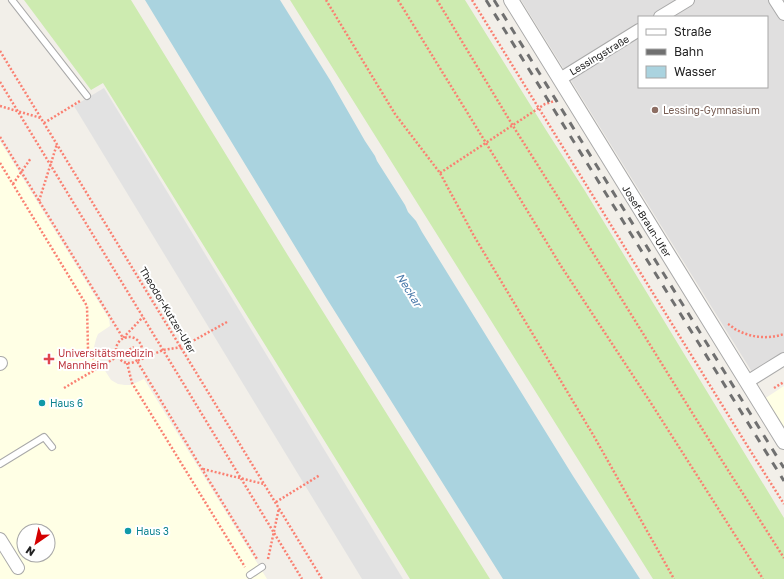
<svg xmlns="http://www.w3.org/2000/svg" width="784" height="579" font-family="'Golos Text',sans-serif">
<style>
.residential{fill:#e0dfdf;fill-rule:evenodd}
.education{fill:#ffffe5;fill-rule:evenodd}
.grass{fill:#cdebb0}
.parking{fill:#e2e2e2}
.water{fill:#aad3df}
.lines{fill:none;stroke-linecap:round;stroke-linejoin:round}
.service-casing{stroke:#a9a9a9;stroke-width:8}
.minor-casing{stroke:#a9a9a9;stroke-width:14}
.tertiary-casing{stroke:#a9a9a9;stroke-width:16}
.path{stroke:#fa8072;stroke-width:2.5;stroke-dasharray:2 2;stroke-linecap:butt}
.service{stroke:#fff;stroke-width:6}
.minor{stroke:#fff;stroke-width:12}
.tertiary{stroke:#fff;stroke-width:14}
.rail{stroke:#707070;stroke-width:3;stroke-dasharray:8 8;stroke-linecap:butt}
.education-dot{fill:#8d6e63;stroke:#fff;stroke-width:1.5}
.health-dot{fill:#e0444e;stroke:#fff;stroke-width:1.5}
.culture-dot{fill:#0f9aa8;stroke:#fff;stroke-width:1.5}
.labels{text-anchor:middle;stroke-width:4;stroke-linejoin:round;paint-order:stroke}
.street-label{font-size:10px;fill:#222;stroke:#fff}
.education-label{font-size:10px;fill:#785e54;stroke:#fff;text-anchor:start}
.health-label{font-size:10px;fill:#be3a42;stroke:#fff;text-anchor:start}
.culture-label{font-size:10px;fill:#0d838f;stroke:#fff;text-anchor:start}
.water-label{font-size:11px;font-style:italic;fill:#4a7aab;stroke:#fff}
</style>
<rect width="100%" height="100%" fill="#f2efe9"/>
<!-- residential -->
<path class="residential" d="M 521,0 L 784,0 L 784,352 L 752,372 ZM 639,17 L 767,17 L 767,87 L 639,87 Z"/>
<!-- education -->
<path class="education" d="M 0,141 L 109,319 L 110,326 L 98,334 L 96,339 L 94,347 L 94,352 L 102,366 L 111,380 L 118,384 L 125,385 L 131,385 L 144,379 L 267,579 L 0,579 ZM 24,531 L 48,531 L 48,555 L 24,555 Z
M 784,386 L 784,431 L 764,399 Z"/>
<!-- grass -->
<path class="grass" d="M 24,0 L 131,0 L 287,254 L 490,579 L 410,579 L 103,83 L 91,90 Z
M 290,0 L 465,0 L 546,130 L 585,191 L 784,518 L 784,579 L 653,579 Z"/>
<!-- parking -->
<path class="parking" d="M 104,88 L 403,579 L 362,579 L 74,106 Z"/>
<!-- water -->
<path class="water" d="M 145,0 L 280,0 L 330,80 L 365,141 L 375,156 L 377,161 L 405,205 L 408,212 L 416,221 L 422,232 L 573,476 L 640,579 L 503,579 L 327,299 Z"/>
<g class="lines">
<defs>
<path id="service" d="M 12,0 L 87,96
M 0,464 L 44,437 L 52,447
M 250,575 L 262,567"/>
<path id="minor" d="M 775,0 L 784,14
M 660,17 L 688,0
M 560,79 L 639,30
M 0,364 L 1,363
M 747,382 L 784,359
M 0,539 L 18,568"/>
<path id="tertiary" d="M 511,0 L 784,442"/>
</defs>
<!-- service casing -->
<use href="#service" class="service-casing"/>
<!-- minor casing -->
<use href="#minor" class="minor-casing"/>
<!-- tertiary casing -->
<use href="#tertiary" class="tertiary-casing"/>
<!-- path -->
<path class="path" d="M 326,0 L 395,114 L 440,173 L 474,236 L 595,438 L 674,579
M 398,0 L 486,143 L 561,266 L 649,400 L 763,579
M 437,0 L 513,126 L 580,232 L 719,456 L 784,558
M 472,0 L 748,447 L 784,504
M 0,51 L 322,579
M 0,82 L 163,350 L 302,579
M 0,106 L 41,118
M 44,123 L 80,101
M 0,137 L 123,338 L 143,317
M 0,163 L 87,306 L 88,349 L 99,368
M 440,173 L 545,104 L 558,100
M 13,184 L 31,158
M 39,201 L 57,144
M 227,322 L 182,347 L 163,350 L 137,361 L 202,469 L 257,559
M 728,324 C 732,326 735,330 739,331 C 753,338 769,339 784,334
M116 350a13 13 0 1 1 26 0a13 13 0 1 1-26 0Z
M 127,363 L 132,383 L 245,567
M 64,388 L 134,347
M 774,388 L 784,382
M 203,469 L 264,484
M 276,502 L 320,475
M 268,559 L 279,508"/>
<!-- service -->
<use href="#service" class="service"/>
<!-- minor -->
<use href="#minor" class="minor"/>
<!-- tertiary -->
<use href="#tertiary" class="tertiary"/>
<!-- rail -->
<path class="rail" d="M 486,0 L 784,481
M 494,0 L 784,468"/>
</g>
<!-- markers -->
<circle class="education-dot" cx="655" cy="110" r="4"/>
<path class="health-dot" d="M47 353h4v4h4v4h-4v4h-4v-4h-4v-4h4z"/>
<g class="culture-dot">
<circle cx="42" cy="403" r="4"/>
<circle cx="128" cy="531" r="4"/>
</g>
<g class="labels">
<!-- street labels -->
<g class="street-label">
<text transform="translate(599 55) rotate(-31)" y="4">Lessingstraße</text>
<text transform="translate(647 221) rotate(58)" y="4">Josef-Braun-Ufer</text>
<text transform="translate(168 310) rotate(59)" y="4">Theodor-Kutzer-Ufer</text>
</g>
<!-- education labels -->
<g class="education-label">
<text x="663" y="114">Lessing-Gymnasium</text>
</g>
<!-- health labels -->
<g class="health-label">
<text x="58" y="357">Universitätsmedizin<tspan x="58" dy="12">Mannheim</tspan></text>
</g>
<!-- culture labels -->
<g class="culture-label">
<text x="50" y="407">Haus 6</text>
<text x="136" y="535">Haus 3</text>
</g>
<!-- water labels -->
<g class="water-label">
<text transform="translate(409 290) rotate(58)" y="4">Neckar</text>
</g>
</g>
<!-- legend -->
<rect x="638" y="16" width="130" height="72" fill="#ffffff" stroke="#a7a7a7"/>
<rect x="646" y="29" width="20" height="6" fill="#ffffff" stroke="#a7a7a7"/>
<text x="674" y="36" font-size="12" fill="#222222">Straße</text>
<rect x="646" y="49" width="20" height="6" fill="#707070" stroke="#a7a7a7"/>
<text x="674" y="56" font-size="12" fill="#222222">Bahn</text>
<rect x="646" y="66" width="20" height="12" fill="#aad3df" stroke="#a7a7a7"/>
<text x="674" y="76" font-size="12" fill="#222222">Wasser</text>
<!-- north arrow -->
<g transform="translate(36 543) rotate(214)"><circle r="19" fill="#ffffff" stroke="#a7a7a7"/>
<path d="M0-3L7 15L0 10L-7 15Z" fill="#d40000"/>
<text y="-6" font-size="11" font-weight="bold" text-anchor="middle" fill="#222222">N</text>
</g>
</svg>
